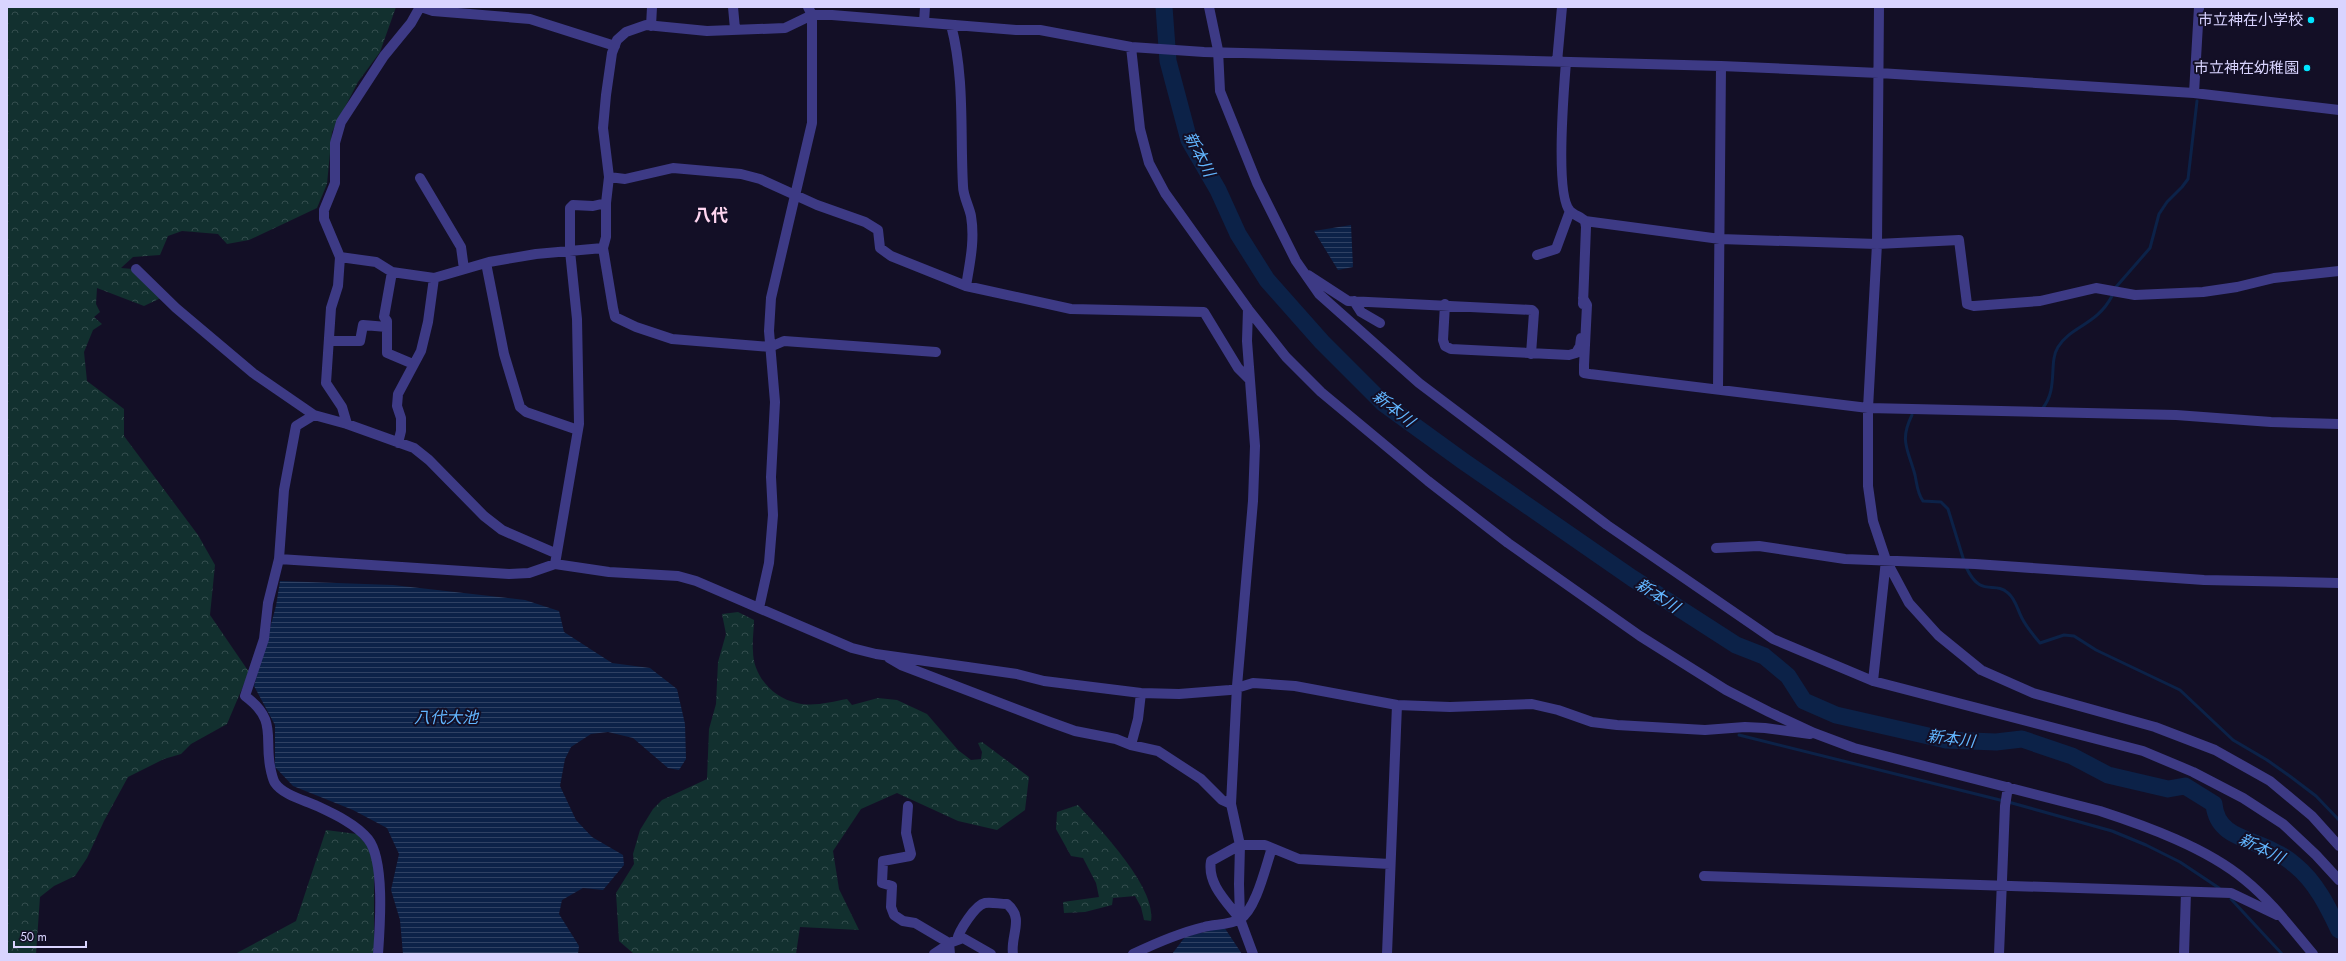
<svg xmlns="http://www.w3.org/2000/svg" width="2346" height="961" font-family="Jost,'Noto Sans JP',sans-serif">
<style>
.forest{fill:url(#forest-crowns)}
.water{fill:url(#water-rules)}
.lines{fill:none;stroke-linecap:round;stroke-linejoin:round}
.stream{stroke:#0c2248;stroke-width:3}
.river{stroke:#0c2248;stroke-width:17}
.minor{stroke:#3d3a85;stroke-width:10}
.poi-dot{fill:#00e5ff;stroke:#130f26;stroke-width:1.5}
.labels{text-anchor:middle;stroke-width:4;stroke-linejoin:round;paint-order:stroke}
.poi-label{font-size:15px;fill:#d9d4ff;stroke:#130f26;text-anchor:end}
.water-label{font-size:16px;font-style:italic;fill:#62b6ff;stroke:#130f26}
.quarter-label{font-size:17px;font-weight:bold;fill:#ffd6f0;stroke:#130f26}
</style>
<defs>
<pattern id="forest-crowns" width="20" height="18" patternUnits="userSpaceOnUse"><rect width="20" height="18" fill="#12302f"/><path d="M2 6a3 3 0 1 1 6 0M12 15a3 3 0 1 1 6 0" fill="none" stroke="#344d4e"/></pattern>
<pattern id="water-rules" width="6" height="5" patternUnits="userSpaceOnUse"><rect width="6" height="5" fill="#0c2248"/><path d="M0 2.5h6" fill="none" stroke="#2f4163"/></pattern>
</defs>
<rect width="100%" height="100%" fill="#130f26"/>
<!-- forest -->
<path class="forest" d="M 7,7 L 396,7 L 380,52 L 358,82 L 332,132 L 327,184 L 317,208 L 249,240 L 227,244 L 218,234 L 182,231 L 168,236 L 160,255 L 133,257 L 121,268 L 133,269 L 163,297 L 144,306 L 97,288 L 96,304 L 100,312 L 94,317 L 102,324 L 93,330 L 84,352 L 87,381 L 124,409 L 124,436 L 198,535 L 215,565 L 210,615 L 249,672 L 227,724 L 191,744 L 181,754 L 164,759 L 128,777 L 104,821 L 87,858 L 75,876 L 54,886 L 40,897 L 36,954 L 7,954 Z
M 738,612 L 754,620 C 754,630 752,641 753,651 C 753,676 773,698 797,703 C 813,707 831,702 847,699 L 852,705 L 878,698 L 897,700 L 927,714 L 958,750 L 971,760 L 981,759 L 982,752 L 978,743 L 982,742 L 1029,777 L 1025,810 L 997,830 L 958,821 L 897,793 L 861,809 L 833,851 L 839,889 L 859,930 L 800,927 L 796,954 L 634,954 L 619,941 L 616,893 L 634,864 L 633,854 L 640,830 L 653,809 L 662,800 L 707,779 L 709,729 L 716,704 L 718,662 L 726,634 L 722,614 Z
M 1078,805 C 1100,829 1157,888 1151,921 L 1144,920 L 1141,907 L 1135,896 L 1113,898 L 1112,905 L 1085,912 L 1064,913 L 1063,902 L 1099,897 L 1096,883 L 1083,858 L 1071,856 L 1056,829 L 1057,812 Z
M 326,830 L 357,834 L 372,851 L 374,867 L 374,954 L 235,954 L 296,921 Z"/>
<!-- water -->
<path class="water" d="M 1351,225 L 1353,267 L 1338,270 L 1314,231 Z
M 280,581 L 393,585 L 525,600 L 559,611 L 564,632 L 612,663 L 650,668 L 677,689 L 685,724 L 686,759 L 679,770 L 668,768 L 633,738 L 608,732 L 591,734 L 571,747 L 565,759 L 560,786 L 576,820 L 592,837 L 623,855 L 624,865 L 603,890 L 583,888 L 562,900 L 559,914 L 579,946 L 578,954 L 403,954 L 400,920 L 391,890 L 399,854 L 387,828 L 353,810 L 293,786 L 275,767 L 275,725 L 254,686 L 276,606 Z
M 1224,927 L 1242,954 L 1172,954 L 1185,937 Z"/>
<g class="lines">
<!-- stream -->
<path class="stream" d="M 2116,287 L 2150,248 L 2159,214 L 2167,202 L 2182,187 L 2188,179 L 2197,101
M 2042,409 C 2059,389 2048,363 2058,347 C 2071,326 2097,325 2112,296
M 1912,415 C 1899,441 1908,449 1915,475 C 1917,484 1917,493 1923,501 L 1941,502 L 1948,509 L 1964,561
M 1966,567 C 1981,599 1994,580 2008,593 C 2016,599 2018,612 2023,620 C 2028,629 2034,636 2040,643 L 2064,635 L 2074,636 L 2096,650 L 2180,690 L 2233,740 L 2267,760 L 2291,777 L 2316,796 L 2339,820
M 1739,735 L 2012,803 L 2112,831 L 2146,845 L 2180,862 L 2219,888
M 2231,899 L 2282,954"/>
<!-- river -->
<path class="river" d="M 1164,7 L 1168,61 L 1189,140 L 1218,190 L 1238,234 L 1267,280 L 1322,342 L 1383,403 L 1463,461 L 1632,578 L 1736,645 L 1764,656 L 1788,676 L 1804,701 L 1836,715 L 1946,740 L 1996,742 L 2022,739 L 2072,756 L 2108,775 L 2168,789 L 2185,786 L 2214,804 C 2217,838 2251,838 2275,852 C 2282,855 2289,860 2295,865 C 2316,882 2328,907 2339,930"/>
<!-- minor -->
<path class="minor" d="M 421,7 L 433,11 L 530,19 L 615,46
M 733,7 L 735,29
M 1209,7 L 1218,50 L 1220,91 L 1257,183 L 1296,261 L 1319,294 L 1419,383 L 1607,525 L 1773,639 L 1873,681 L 2143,751 L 2193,772 L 2243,798 L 2283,824 L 2316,855 L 2339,880
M 1879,7 L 1877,244 L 1868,408 L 1868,486 L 1873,521 L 1886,560 L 1909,603 L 1938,635 L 1981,670 L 2033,693 L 2155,727 L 2215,750 L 2270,781 L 2312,816 L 2339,846
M 924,22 L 925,7
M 951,25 C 965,78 960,132 963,186 C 963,196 969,206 971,216 C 975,240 970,262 966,286
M 651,26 L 652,7
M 1131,47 L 1140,129 L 1149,163 L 1165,193 L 1248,309 L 1286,357 L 1321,392 L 1428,481 L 1508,543 L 1640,636 L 1726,690 L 1769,712 L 1814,733 L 1854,748 L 2100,811 C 2146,826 2207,848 2245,880 C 2271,901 2291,928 2313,954
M 1557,62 L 1562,7
M 1566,62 C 1564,87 1555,195 1570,211 C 1574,215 1581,217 1585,221 L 1586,227 L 1583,304
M 2194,93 L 2199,7
M 609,177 L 625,179 L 673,168 L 741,174 L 760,179 L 817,205 L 865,222 L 878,230 L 880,248 L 891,256 L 966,286 L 1071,309 L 1204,312 L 1238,368 L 1249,379
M 420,178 L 461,247 L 464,269
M 606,203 L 606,237 L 603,248 L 613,308 L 615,317 L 636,327 L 672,339 L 770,347 L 784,341 L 936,352
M 1585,221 L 1720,239 L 1877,244 L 1959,240 L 1967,304 L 1974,306 L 2040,301 L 2096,288 L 2135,295 L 2203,292 L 2237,287 L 2274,278 L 2339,271
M 1537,255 L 1556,249 L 1570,211
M 340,257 L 376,262 L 392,272 L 434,278 L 489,262 L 536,254 L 603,248
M 486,263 L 504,354 L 520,407 L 526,412 L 578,430
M 136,269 L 176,308 L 253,373 L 314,415
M 392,272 L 384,317 L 387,321 L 387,353 L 413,364
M 1308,275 L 1348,301 L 1532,310 L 1534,312 L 1531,354
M 1583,298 L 1587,305 L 1584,365 L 1584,373 L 1590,374 L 1868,408 L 2176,415 L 2271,422 L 2339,424
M 1354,301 L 1361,312 L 1380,323
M 1445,304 L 1443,340 L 1445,346 L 1451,349 L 1569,355 L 1576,353 L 1580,346 L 1581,338
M 1248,309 L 1247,341 L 1255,446 L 1253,501 L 1237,686 L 1231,804 L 1240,845 L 1239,884 L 1240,919 L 1253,954
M 329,341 L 360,341 L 363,325 L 387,327
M 1718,388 L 1721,66
M 347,424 L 342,407 L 326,383 L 331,308 L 338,286 L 340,257 L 324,219 L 324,210 L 335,183 L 335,143 L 341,122 L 384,56 L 411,23 L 420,7
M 398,443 L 401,431 L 401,418 L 397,406 L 398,394 L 421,351 L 428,322 L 434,278
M 1716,548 L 1759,546 L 1845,559 L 1975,564 L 2204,580 L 2339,583
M 279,559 L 509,574 L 529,573 L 555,564 L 609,572 L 678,576 L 696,581 L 852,648 L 876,654 L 1017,674 L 1044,681 L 1141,693 L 1179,694 L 1230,690 L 1253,683 L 1295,686 L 1397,705 L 1450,707 L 1532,704 L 1558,710 L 1592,722 L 1617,725 L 1705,730 L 1745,727 L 1765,728 L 1810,734
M 555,564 L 579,424 L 577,319 L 570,251 L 570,208 L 573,205 L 593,206 L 606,203 L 609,177 L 603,128 L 606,95 L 612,53 L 617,40 L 626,32 L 646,25 L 707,31 L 785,28 L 812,15 L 832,15 L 1016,30 L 1040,30 L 1131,47 L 1204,52 L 1721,66 L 1879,73 L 2194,93 L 2339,110
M 759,608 L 769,563 L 773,515 L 771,477 L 775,402 L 769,331 L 771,298 L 812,123 L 812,15 L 808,7
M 889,658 L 901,665 L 1050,722 L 1075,731 L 1116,739 L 1131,745 L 1158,751 L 1201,779 L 1222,800 L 1231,804
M 1873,681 L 1886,560
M 1131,745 L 1138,719 L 1141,693
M 908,806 L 906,833 L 911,854 L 910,856 L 883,861 L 882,883 L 892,886 L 891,907 L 894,915 L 903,921 L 915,923 L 949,943 L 950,954
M 1704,876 L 2231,893 L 2277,915
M 1240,919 C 1227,902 1207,884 1211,861 L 1240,845 L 1265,845 L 1299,859 L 1390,864
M 957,940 C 959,931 975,905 985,903 C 992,902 1000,904 1007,904 C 1025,918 1010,936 1013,954
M 378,954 C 380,926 385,860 368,839 C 356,824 334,814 317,806 C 304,800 283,795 275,783 C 273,780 272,775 271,771 C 263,738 279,721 245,696 L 264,639 L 268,603 L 279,559 L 284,490 L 296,426 L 314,415 L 347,424 L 414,448 L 429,460 L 484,516 L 502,530 L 555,553
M 934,954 L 952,942 L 963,938 L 991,954
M 1133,954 C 1156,943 1179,933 1204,927 C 1215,924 1231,925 1240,919 C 1256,910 1266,865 1272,848
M 1387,954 L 1397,705
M 1999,954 L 2005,806 L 2008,787
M 2184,954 L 2186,892"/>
</g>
<!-- markers -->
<g class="poi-dot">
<circle cx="2311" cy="20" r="4"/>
<circle cx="2307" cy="68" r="4"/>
</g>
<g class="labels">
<!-- poi labels -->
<g class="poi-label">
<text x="2303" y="25">市立神在小学校</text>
<text x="2299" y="73">市立神在幼稚園</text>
</g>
<!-- water labels -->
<g class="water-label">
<text transform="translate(1200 154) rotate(63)" y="6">新本川</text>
<text transform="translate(1394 408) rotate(38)" y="6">新本川</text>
<text transform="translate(1658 595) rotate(33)" y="6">新本川</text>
<text x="446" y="723">八代大池</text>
<text transform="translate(1951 738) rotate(7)" y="6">新本川</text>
<text transform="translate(2262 848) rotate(26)" y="6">新本川</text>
</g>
<!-- quarter labels -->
<g class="quarter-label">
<text x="711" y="221">八代</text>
</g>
</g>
<!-- border -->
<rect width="2346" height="961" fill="none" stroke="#d9d4ff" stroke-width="16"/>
<!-- scale -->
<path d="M14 941v6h72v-6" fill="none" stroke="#d9d4ff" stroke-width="2"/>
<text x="20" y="941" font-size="12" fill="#d9d4ff" stroke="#130f26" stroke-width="3" paint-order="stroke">50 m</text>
</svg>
